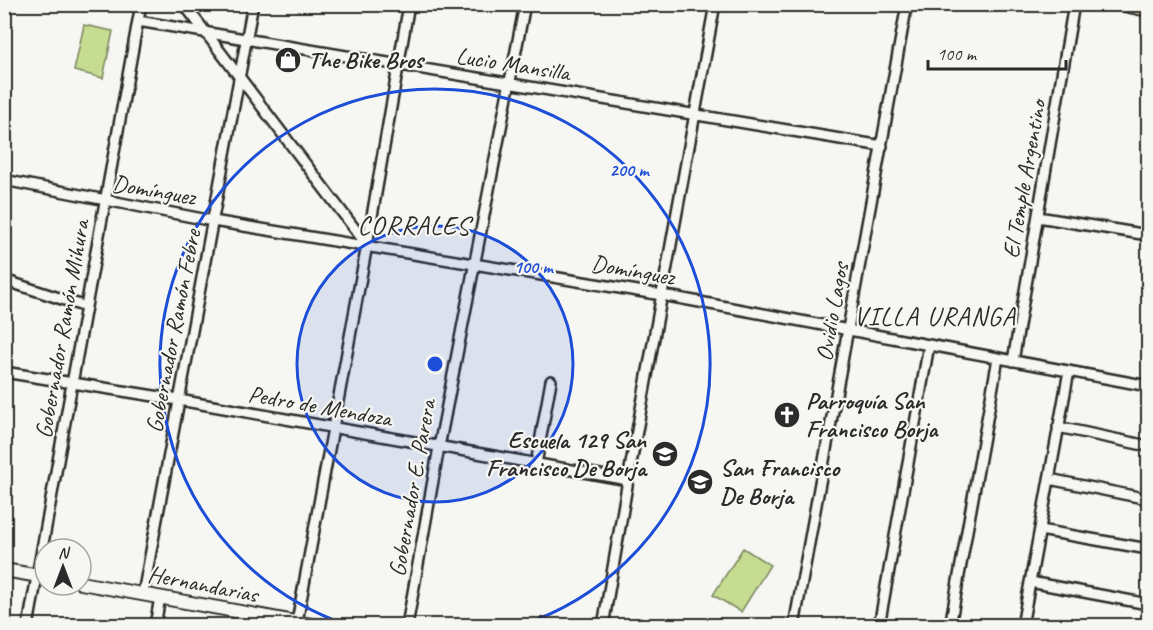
<svg xmlns="http://www.w3.org/2000/svg" width="1153" height="630" font-family="Caveat,sans-serif">
<style>
.green{fill:#c6dc91;stroke:#78845e;stroke-width:1.5}
.lines{fill:none;stroke-linecap:round;stroke-linejoin:round}
.street-casing{stroke:#2b2b2b;stroke-width:14}
.secondary-casing{stroke:#2b2b2b;stroke-width:16}
.primary-casing{stroke:#2b2b2b;stroke-width:18}
.street{stroke:#f6f6f2;stroke-width:9}
.secondary{stroke:#f6f6f2;stroke-width:12}
.primary{stroke:#fbddab;stroke-width:14}
.ring{fill:none;stroke:#1d4ed8;stroke-width:3}
.labels{text-anchor:middle;stroke-width:4.5;stroke-linejoin:round;paint-order:stroke}
.poi-label{font-size:24px;font-weight:bold;fill:#2b2b2b;stroke:#f6f6f2;text-anchor:start}
.street-label{font-size:24px;fill:#2b2b2b;stroke:#f6f6f2}
.neighbourhood-label{font-size:26px;letter-spacing:1.5px;fill:#2b2b2b;stroke:#f6f6f2}
.centre{fill:#1d4ed8;stroke:#f6f6f2;stroke-width:3}
.ring-label{font-size:18px;text-anchor:middle;font-weight:bold;fill:#1d4ed8;stroke:#f6f6f2;stroke-width:4.5;stroke-linejoin:round;paint-order:stroke}
</style>
<rect width="100%" height="100%" fill="#f6f6f2"/>
<filter id="ink" filterUnits="userSpaceOnUse"><feTurbulence type="fractalNoise" baseFrequency=".0167" numOctaves="2"/><feDisplacementMap in="SourceGraphic" scale="12" xChannelSelector="R" yChannelSelector="G"/><feConvolveMatrix kernelMatrix="1 2 1 2 8 2 1 2 1" color-interpolation-filters="sRGB"/></filter>
<g filter="url(#ink)">
<!-- green -->
<path class="green" d="M 84,25 L 113,31 L 103,78 L 74,71 Z
M 743,548 L 770,565 L 741,612 L 713,595 Z"/>
<g class="lines">
<defs>
<path id="street" d="M 184,4 L 367,245
M 138,21 L 882,146
M 4,180 L 213,221 L 662,295 L 1148,386
M 1038,217 L 1148,235
M 4,280 L 86,307
M 1013,361 L 1074,4
M 4,372 L 179,400 L 628,480
M 1058,427 L 1148,446
M 536,464 L 551,381
M 1049,479 L 1148,499
M 1040,530 L 1148,549
M 1030,582 L 1148,604
M 143,594 L 253,4
M 297,622 L 367,245 L 409,4
M 28,626 L 141,4
M 155,626 L 160,597
M 407,626 L 439,447 L 525,4
M 603,626 L 628,480 L 715,4
M 794,626 L 907,4
M 879,626 L 929,345
M 950,626 L 998,358
M 1022,626 L 1069,371"/>
<path id="secondary" d="M 4,570 L 45,577
M 81,583 L 317,626"/>
<path id="primary" d="M 1124,4 L 1148,9"/>
</defs>
<!-- street casing -->
<use href="#street" class="street-casing"/>
<!-- secondary casing -->
<use href="#secondary" class="secondary-casing"/>
<!-- primary casing -->
<use href="#primary" class="primary-casing"/>
<!-- street -->
<use href="#street" class="street"/>
<!-- secondary -->
<use href="#secondary" class="secondary"/>
<!-- primary -->
<use href="#primary" class="primary"/>
</g>
</g>
<!-- distance rings -->
<circle cx="435" cy="364" r="138" fill="#1d4ed8" fill-opacity=".12"/>
<g class="ring">
<circle cx="435" cy="364" r="138"/>
<path d="M348 625A275 275 0 1 1 522 625"/>
</g>
<!-- icons -->
<defs>
<symbol id="shop-disc" viewBox="-11 -11 22 22"><circle r="9.5" fill="#2b2b2b" stroke="#f6f6f2"/><path d="M-5-2.5h2.3a2.7 3.5 0 0 1 5.4 0H5L5.5 6h-11ZM-1.5-2.5h3a1.5 2.3 0 0 0-3 0Z" fill="#fff"/></symbol>
<symbol id="church-disc" viewBox="-11 -11 22 22"><circle r="9.5" fill="#2b2b2b" stroke="#f6f6f2"/><path d="M-1.2-6h2.4v3.5h3.3v2.4h-3.3V6h-2.4V-.1h-3.3v-2.4h3.3Z" fill="#fff"/></symbol>
<symbol id="school-disc" viewBox="-11 -11 22 22"><circle r="9.5" fill="#2b2b2b" stroke="#f6f6f2"/><path d="M0-5L7-2L0 1L-7-2ZM-4 1L0 2.5L4 1V4Q0 6-4 4Z" fill="#fff"/></symbol>
</defs>
<g fill-rule="evenodd">
<use href="#shop-disc" x="273" y="45" width="30" height="30"/>
<use href="#church-disc" x="772" y="400" width="30" height="30"/>
<use href="#school-disc" x="650" y="439" width="30" height="30"/>
<use href="#school-disc" x="685" y="467" width="30" height="30"/>
</g>
<g class="labels">
<!-- poi labels -->
<g class="poi-label">
<text x="308" y="68">The Bike Bros</text>
<text x="806" y="409">Parroquía San<tspan x="806" dy="28">Francisco Borja</tspan></text>
<text x="646" y="448" text-anchor="end">Escuela 129 San<tspan x="646" dy="28">Francisco De Borja</tspan></text>
<text x="720" y="476">San Francisco<tspan x="720" dy="28">De Borja</tspan></text>
</g>
<!-- street labels -->
<g class="street-label">
<text transform="translate(513 64) rotate(9)" y="8">Lucio Mansilla</text>
<text transform="translate(1024 179) rotate(-80)" y="8">El Temple Argentino</text>
<text transform="translate(154 190) rotate(10)" y="8">Domínguez</text>
<text transform="translate(633 270) rotate(10)" y="8">Domínguez</text>
<text transform="translate(832 312) rotate(-80)" y="8">Ovidio Lagos</text>
<text transform="translate(62 329) rotate(-80)" y="8">Gobernador Ramón Mihura</text>
<text transform="translate(173 331) rotate(-79)" y="8">Gobernador Ramón Febre</text>
<text transform="translate(320 406) rotate(10)" y="8">Pedro de Mendoza</text>
<text transform="translate(412 488) rotate(-80)" y="8">Gobernador E. Parera</text>
<text transform="translate(203 584) rotate(11)" y="8">Hernandarias</text>
</g>
<!-- neighbourhood labels -->
<g class="neighbourhood-label">
<text x="414" y="234">CORRALES</text>
<text x="935" y="325">VILLA URANGA</text>
</g>
</g>
<circle cx="435" cy="364" r="9" class="centre"/>
<g class="ring-label">
<text x="629" y="176">200 m</text>
<text x="533" y="273">100 m</text>
</g>
<!-- margin -->
<rect width="1153" height="630" fill="none" stroke="#f6f6f2" stroke-width="24"/>
<rect x="12" y="12" width="1129" height="606" fill="none" stroke="#2b2b2b" stroke-width="2" filter="url(#ink)"/>
<!-- north arrow -->
<g transform="translate(63 567)"><circle r="28" fill="#f6f6f2" stroke="#a5a5a2" stroke-width="1.5"/>
<path d="M0-4.5L10 22L0 15L-10 22Z" fill="#2b2b2b"/>
<text y="-9" font-size="16" font-weight="bold" text-anchor="middle" fill="#2b2b2b">N</text>
</g>
<!-- scale -->
<path d="M928 60v9h138v-9" fill="none" stroke="#2b2b2b" stroke-width="3"/>
<text x="937" y="60" font-size="18" fill="#2b2b2b" stroke="#f6f6f2" stroke-width="4.5" paint-order="stroke">100 m</text>
</svg>
